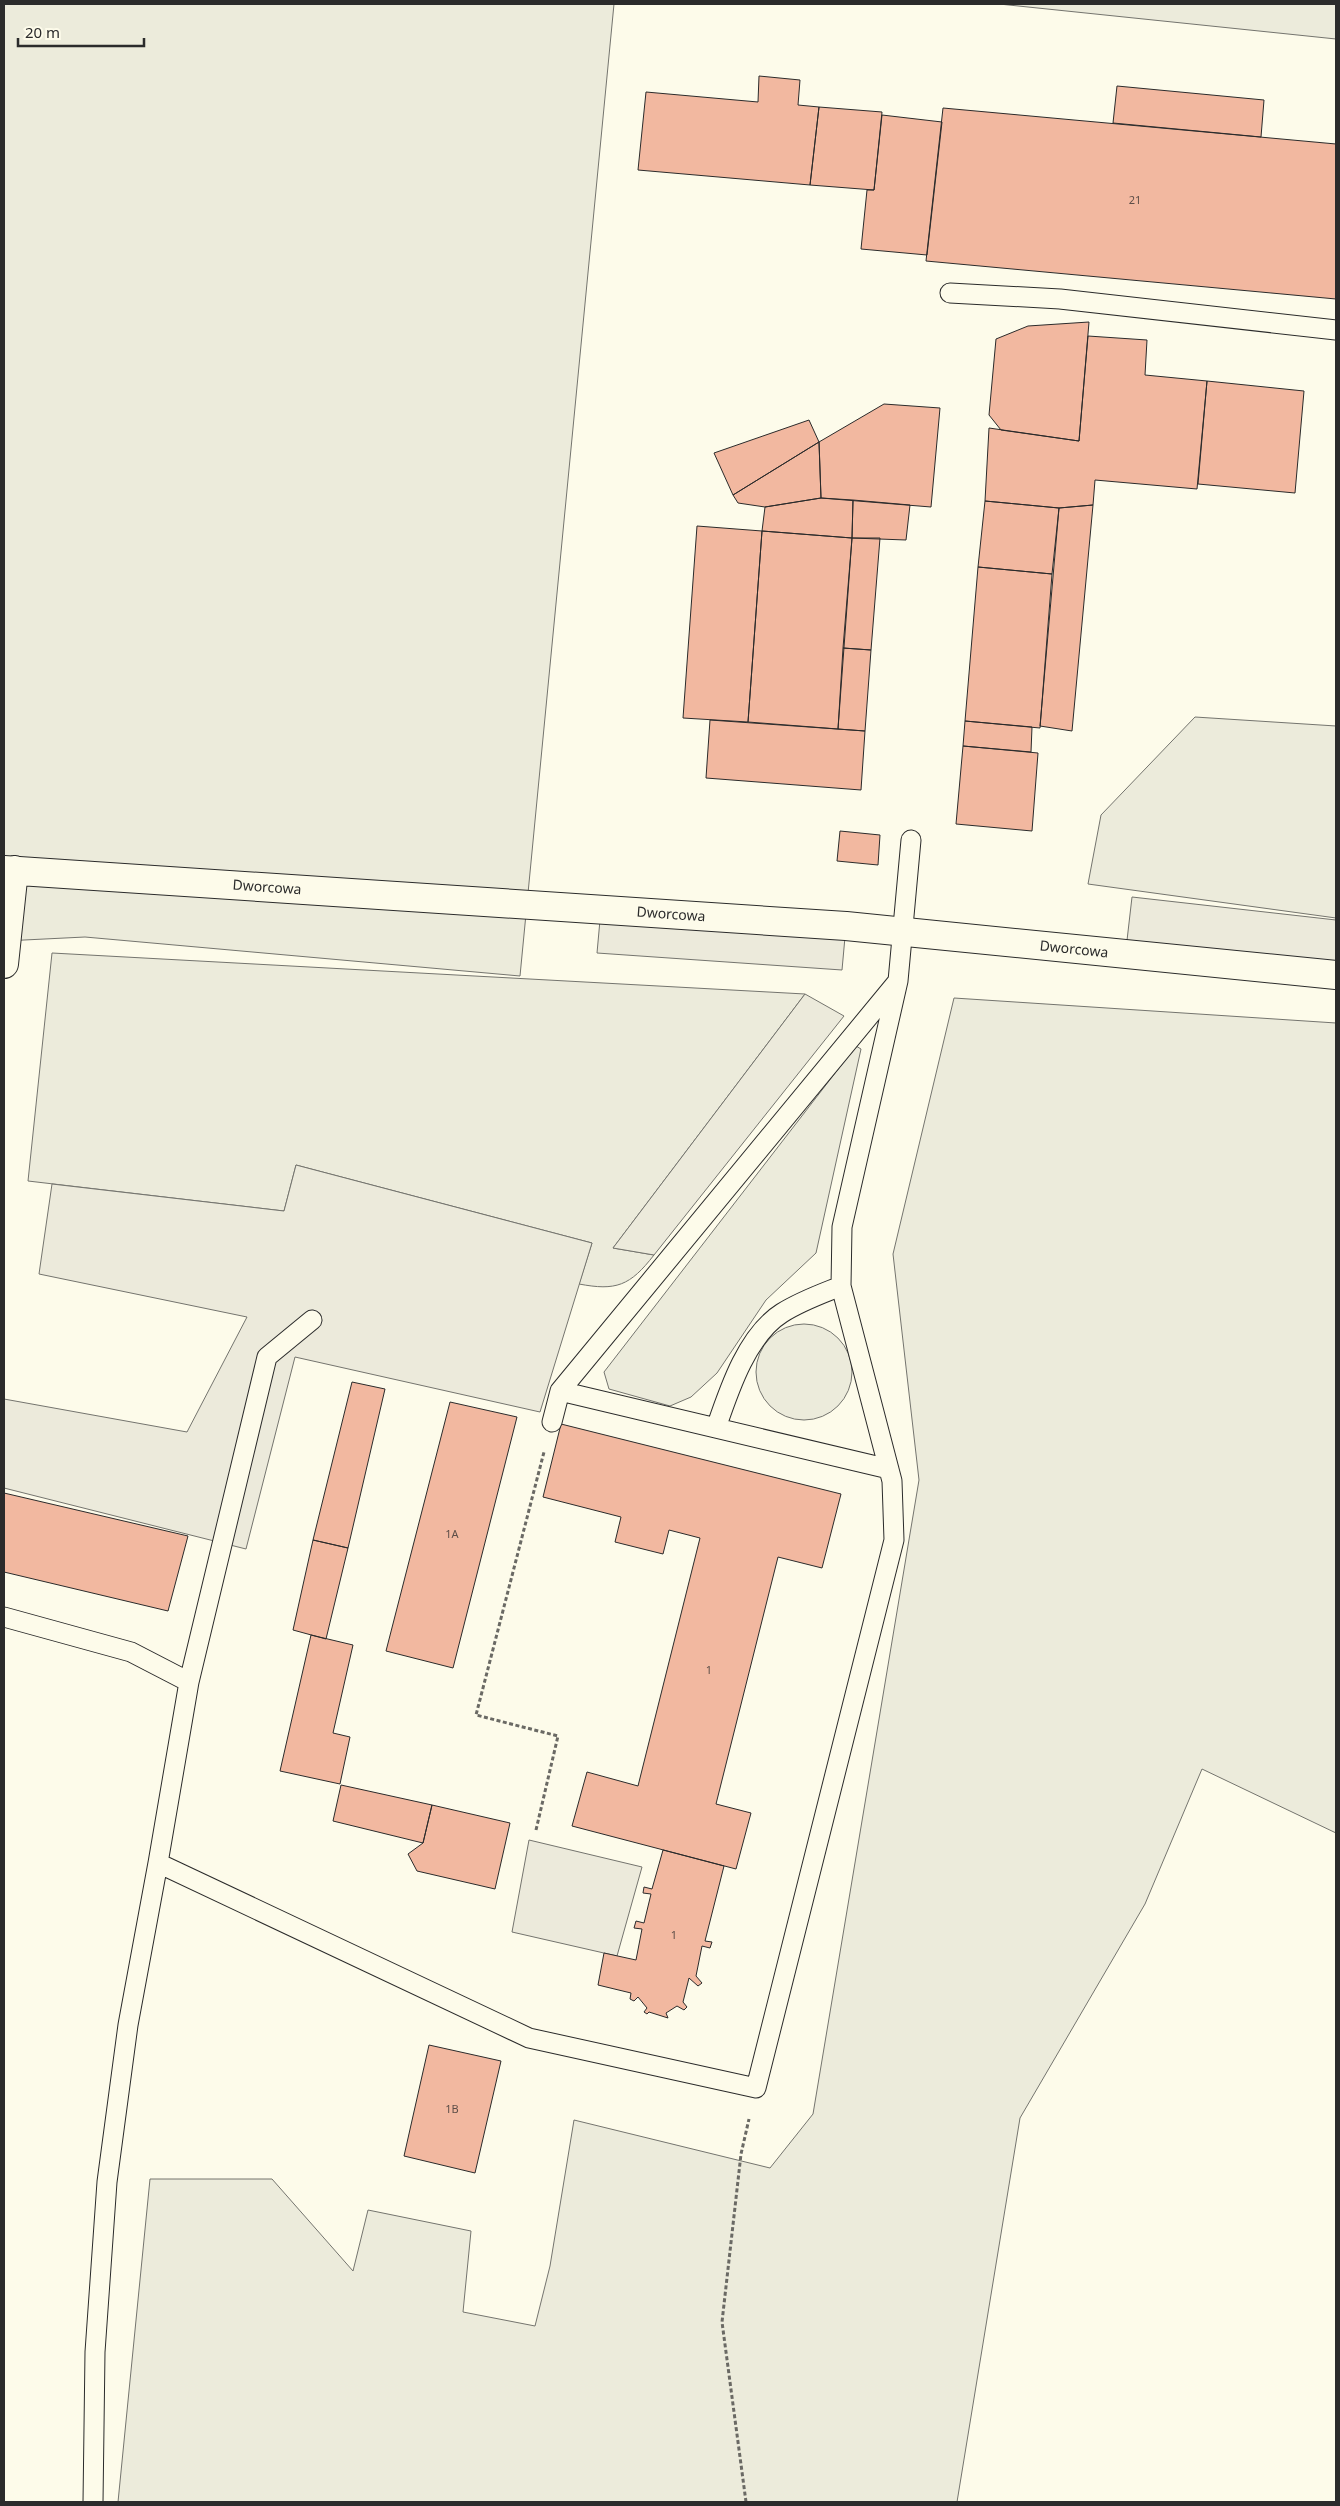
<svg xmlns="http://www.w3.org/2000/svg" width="1340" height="2506" font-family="'Noto Sans',sans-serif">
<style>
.green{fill:#ecebdb;stroke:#74746e}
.parking{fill:#eceadb;stroke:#74746e}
.building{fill:#f2b8a0;stroke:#2b2b2b}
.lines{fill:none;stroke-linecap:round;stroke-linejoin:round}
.service-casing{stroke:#2b2b2b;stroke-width:21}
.minor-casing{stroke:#2b2b2b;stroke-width:30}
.path{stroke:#6a6964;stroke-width:3;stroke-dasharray:4 2.5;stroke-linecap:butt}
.service{stroke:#fdfbea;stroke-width:19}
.minor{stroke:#fdfbea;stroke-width:28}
.labels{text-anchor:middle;stroke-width:4;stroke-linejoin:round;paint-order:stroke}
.number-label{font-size:11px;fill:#5d4e48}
.street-label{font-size:14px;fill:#2b2b2b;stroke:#fdfbea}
</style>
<rect width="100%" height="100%" fill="#fdfbea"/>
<!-- green -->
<path class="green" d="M 4,4 L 614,4 L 520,976 L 85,937 L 4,941 Z
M 999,4 L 1336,4 L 1336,39 Z
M 1195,717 L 1336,726 L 1336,918 L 1088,884 L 1101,815 Z
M 52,953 L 805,994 L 613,1248 L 654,1255 C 630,1286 616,1291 579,1284 L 592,1243 L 296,1165 L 284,1211 L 28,1181 Z
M 954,998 L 1336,1023 L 1336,1833 L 1202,1769 L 1145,1904 L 1020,2118 L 957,2502 L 118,2502 L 150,2179 L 272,2179 L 353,2271 L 368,2210 L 471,2231 L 463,2312 L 535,2326 L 550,2266 L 574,2120 L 770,2168 L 813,2114 L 919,1480 L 893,1254 Z
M 856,1046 L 861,1049 L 816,1253 L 766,1300 L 717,1373 L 691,1397 L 670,1406 L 609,1389 L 604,1372 Z
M756 1372a48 48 0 1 1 96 0a48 48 0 1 1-96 0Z"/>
<!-- parking -->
<path class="parking" d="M 1132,897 L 1336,920 L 1336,969 L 1126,949 Z
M 601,909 L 846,926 L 842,970 L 597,953 Z
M 805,994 L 844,1016 L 654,1255 L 613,1248 Z
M 296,1165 L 592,1243 L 540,1412 L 295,1357 L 246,1549 L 4,1488 L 4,1399 L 187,1432 L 247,1317 L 39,1274 L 52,1184 L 284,1211 Z
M 529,1840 L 642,1867 L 617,1956 L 512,1932 Z"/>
<!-- building -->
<path class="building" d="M 759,76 L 800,80 L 798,105 L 819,107 L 810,185 L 638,170 L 646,92 L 758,102 Z
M 1117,86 L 1264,100 L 1261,137 L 1113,123 Z
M 819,107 L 882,112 L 874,190 L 810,185 Z
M 943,108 L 1336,144 L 1336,299 L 926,261 Z
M 882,115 L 942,122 L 927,255 L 861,249 L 867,190 L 874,190 Z
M 1089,322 L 1079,441 L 1001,430 L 989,415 L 996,339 L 1028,326 Z
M 1088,336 L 1147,340 L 1145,375 L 1207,381 L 1197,489 L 1095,480 L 1093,505 L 1059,508 L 985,501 L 989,428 L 1079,441 Z
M 1207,381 L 1304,391 L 1295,493 L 1198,484 Z
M 884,404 L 940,408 L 931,507 L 821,498 L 819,442 Z
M 809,420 L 819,442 L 733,495 L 714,453 Z
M 819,442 L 821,498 L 765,507 L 738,503 L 733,495 Z
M 821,498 L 853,500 L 852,538 L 762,531 L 765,507 Z
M 853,500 L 910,505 L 906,540 L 852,538 Z
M 985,501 L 1059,508 L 1052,574 L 978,567 Z
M 1093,505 L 1072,731 L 1040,726 L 1059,508 Z
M 697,526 L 762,531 L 748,722 L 683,718 Z
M 762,531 L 852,538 L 838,729 L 748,722 Z
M 852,538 L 880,538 L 871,650 L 843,648 Z
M 978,567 L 1052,574 L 1040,728 L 965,721 Z
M 843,648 L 871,650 L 865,731 L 838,729 Z
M 710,720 L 865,731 L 861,790 L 706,778 Z
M 965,721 L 1032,727 L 1031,752 L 963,746 Z
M 963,746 L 1038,753 L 1032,831 L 956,824 Z
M 840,831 L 880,835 L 878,865 L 837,861 Z
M 352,1382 L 385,1389 L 348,1548 L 313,1540 Z
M 450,1402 L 517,1417 L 453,1668 L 386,1651 Z
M 561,1424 L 841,1494 L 822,1568 L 778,1557 L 716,1804 L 751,1813 L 736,1869 L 572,1826 L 587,1772 L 638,1786 L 700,1538 L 669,1530 L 663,1554 L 615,1542 L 621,1517 L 543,1497 Z
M 4,1493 L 188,1536 L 168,1611 L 4,1572 Z
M 313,1540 L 348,1548 L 326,1639 L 293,1630 Z
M 311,1635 L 353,1645 L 333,1733 L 350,1737 L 340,1784 L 280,1771 Z
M 341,1785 L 432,1805 L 423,1843 L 333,1821 Z
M 432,1805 L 510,1823 L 495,1889 L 417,1871 L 408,1854 L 423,1843 Z
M 663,1850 L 724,1866 L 705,1941 L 712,1942 L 710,1948 L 702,1946 L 696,1976 L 702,1983 L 698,1986 L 689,1978 L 683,2002 L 687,2007 L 684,2010 L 677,2006 L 666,2013 L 668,2018 L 649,2012 L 647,2014 L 644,2012 L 647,2008 L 638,1997 L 634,2001 L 630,1999 L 631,1993 L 598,1985 L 604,1953 L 636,1960 L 642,1929 L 634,1928 L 636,1921 L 644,1923 L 651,1894 L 643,1893 L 644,1887 L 652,1889 Z
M 429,2045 L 501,2061 L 475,2173 L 404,2156 Z"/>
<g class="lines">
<defs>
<path id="service" d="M 950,293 L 1060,299 L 1336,330
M 312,1320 L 267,1357 L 189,1682 L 158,1863 L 529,2038 L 756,2088 L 894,1540 L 892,1481 L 841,1286 L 842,1227 L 898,981
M 560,1391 L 889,1469
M 552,1422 L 560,1391 L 898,981 L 911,840
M 716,1428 C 729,1390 747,1335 782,1313 C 801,1301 821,1294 841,1286
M 4,1617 L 131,1652 L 189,1682
M 93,2502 L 95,2352 L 107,2182 L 128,2025 L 158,1863"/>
<path id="minor" d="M 4,870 L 846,926 L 1336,975
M 4,964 L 14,870"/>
</defs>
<!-- service casing -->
<use href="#service" class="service-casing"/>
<!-- minor casing -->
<use href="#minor" class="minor-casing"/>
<!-- path -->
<path class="path" d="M 536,1830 L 558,1736 L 476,1715 L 544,1452
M 746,2502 L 722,2322 L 741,2154 L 749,2119"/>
<!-- service -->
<use href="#service" class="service"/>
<!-- minor -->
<use href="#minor" class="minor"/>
</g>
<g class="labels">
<!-- number labels -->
<g class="number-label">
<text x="1135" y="204">21</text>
<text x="452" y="1538">1A</text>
<text x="709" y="1674">1</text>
<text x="674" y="1939">1</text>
<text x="452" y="2113">1B</text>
</g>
<!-- street labels -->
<g class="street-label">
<text transform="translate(267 887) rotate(4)" y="5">Dworcowa</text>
<text transform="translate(671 914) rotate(4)" y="5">Dworcowa</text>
<text transform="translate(1074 949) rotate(6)" y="5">Dworcowa</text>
</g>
</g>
<!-- border -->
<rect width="1340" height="2506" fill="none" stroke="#2b2b2b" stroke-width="10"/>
<!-- scale -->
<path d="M18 38v8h126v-8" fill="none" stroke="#2b2b2b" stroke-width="2.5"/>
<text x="25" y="38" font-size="15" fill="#2b2b2b" stroke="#fdfbea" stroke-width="4" paint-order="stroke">20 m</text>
</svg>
